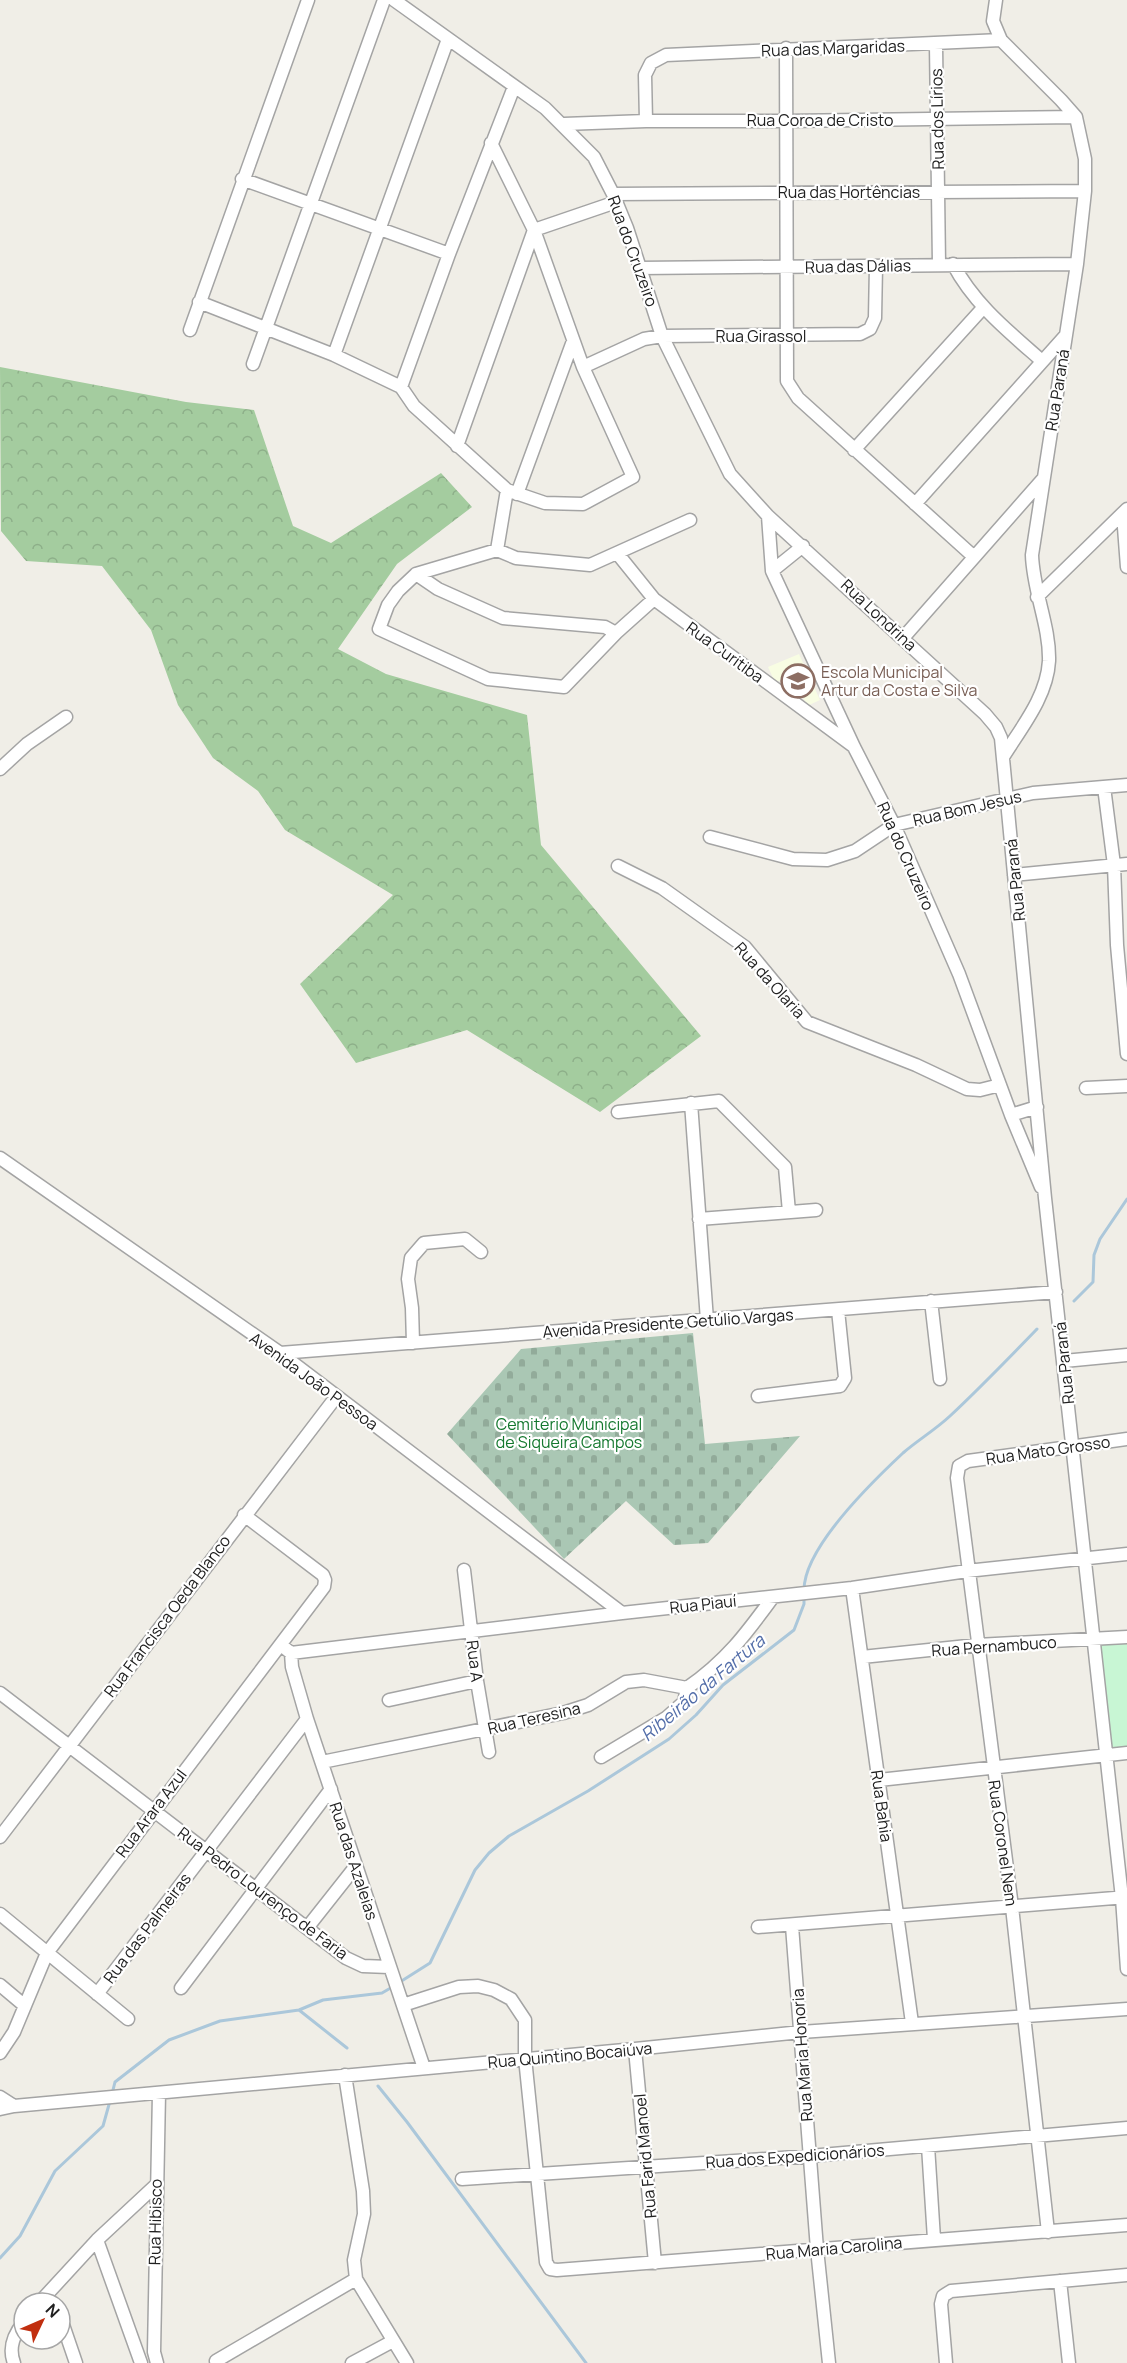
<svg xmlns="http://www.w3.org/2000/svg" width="1127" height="2363" font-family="Manrope,sans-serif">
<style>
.education{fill:#f8fde3}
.forest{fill:url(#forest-crowns)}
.cemetery{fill:url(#cemetery-stones)}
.park{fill:#c8f6d4}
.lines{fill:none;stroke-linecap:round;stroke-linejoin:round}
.stream{stroke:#abc7da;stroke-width:3}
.minor-casing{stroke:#a4a4a4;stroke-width:15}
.minor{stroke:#fff;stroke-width:12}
.labels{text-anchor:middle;stroke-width:4.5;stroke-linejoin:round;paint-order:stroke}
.street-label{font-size:16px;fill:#202020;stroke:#fff}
.education-label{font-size:16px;fill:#785e54;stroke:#fff;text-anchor:start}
.park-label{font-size:16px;fill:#14782e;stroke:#fff}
.water-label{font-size:18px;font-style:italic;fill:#536ea9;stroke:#fff}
</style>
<defs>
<pattern id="forest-crowns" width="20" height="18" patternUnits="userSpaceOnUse" patternTransform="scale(1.5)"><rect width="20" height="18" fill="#a4cc9f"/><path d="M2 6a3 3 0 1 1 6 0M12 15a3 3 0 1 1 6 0" fill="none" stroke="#8daf89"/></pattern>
<pattern id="cemetery-stones" width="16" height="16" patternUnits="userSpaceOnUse" patternTransform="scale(1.5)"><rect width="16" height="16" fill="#aac7b4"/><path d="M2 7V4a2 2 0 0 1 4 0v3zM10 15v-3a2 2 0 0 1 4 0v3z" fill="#92ab9a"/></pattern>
</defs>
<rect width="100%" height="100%" fill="#f0eee7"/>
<!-- education -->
<path class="education" d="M 799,654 L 820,700 L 807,706 L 798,685 L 789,689 L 784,679 L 775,682 L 768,667 Z"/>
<!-- forest -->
<path class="forest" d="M 0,367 L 186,402 L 254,410 L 293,526 L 331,543 L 441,473 L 472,507 L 397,564 L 338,649 L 386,674 L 527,715 L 541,845 L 701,1036 L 600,1112 L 467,1030 L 356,1063 L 300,984 L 393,895 L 285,830 L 258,791 L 213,758 L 178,705 L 151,630 L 102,566 L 26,561 L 1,531 Z"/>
<!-- cemetery -->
<path class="cemetery" d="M 693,1333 L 705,1444 L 800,1436 L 708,1543 L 674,1545 L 626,1501 L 564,1559 L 447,1434 L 521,1349 Z"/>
<!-- park -->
<path class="park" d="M 1127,1640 L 1127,1750 L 1109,1752 L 1096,1643 Z"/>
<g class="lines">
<!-- stream -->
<path class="stream" d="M 1074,1301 L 1093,1282 L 1094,1255 L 1100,1239 L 1127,1199
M 804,1591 C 803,1549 873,1481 903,1453 C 918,1440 935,1430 950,1416 C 980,1388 1008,1359 1037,1329
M 400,1982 L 430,1963 L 475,1870 L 489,1853 L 509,1836 L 588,1791 L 669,1739 L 696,1715 L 723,1685 L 794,1630 L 804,1604 L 804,1597
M 299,2010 L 347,2048
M 378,2086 L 407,2122 L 586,2363
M 112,2094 L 115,2082 L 169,2040 L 220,2021 L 299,2010 L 323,2000 L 382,1993 L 394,1986
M 0,2258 L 20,2236 L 55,2171 L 103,2126 L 110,2101"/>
<defs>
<path id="minor" d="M 394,0 L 545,108 L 594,157 L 613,194 L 627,228 L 662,336 L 730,474 L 768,516 L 985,714 L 996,727 L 1001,738 L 1045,1198 L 1122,1898 L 1127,1969
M 996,0 L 993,21 L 1001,40 L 1061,100 L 1076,117 L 1085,159 L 1085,191 L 1077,264 L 1032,555 C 1033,591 1050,626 1049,661 C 1047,697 1021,728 1003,757
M 936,45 L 939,264
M 786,48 L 787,381 L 798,398 L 973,556
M 646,121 L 645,75 L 651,63 L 666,55 L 1001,40
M 564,124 L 646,121 L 787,121 L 1076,117
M 242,179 L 449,254
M 613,194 L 1085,191
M 953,264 C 974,304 1008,331 1042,361
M 639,268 L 1077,264
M 199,302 L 334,355 L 401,387 L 414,406 L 507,490 L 545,503 L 583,504 L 633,477 L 583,367 L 534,230 L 491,143
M 190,330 L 308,0
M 334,355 L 448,39
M 253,364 L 384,0
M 583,367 L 644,339 L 662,336 L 860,334 L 870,329 L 875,318 L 876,266
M 401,387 L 449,254 L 514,87
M 457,446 L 534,230 L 616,202
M 854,450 L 983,308
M 517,494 L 573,341
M 915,504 L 1066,335
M 768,516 L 772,571 L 854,747 L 894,825 L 959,974 L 1011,1115 L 1041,1187
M 1126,516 L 1123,514 L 1127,567
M 497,550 L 507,490
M 617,553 L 654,599 L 853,746
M 772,571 L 803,546
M 416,574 L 438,589 L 503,618 L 605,627 L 616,633
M 1037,597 L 1127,509
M 654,599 L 616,633 L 564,687 L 488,679 L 379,629 L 388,605 L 398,591 L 416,574 L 497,550 L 516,558 L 590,565 L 690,520
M 903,638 L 1043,479
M 0,769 L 27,744 L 66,717
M 1104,787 L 1114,865 L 1117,945 L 1127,1054
M 710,837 L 793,859 L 827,860 L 855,851 L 894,825 L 1033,793 L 1127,785
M 618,866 L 662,888 L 745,947 L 807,1022 L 916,1065 L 967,1089 L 980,1090 L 1000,1085
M 1014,875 L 1127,864
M 1086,1088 L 1127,1086
M 691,1103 L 707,1320
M 618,1112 L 719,1101 L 785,1167 L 789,1212
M 1011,1115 L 1037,1107
M 0,1158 L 280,1353 L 622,1613
M 699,1219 L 816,1210
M 931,1301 L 940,1379
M 413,1343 L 412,1308 L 408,1279 L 411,1258 L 424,1243 L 465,1239 L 481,1252
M 280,1353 L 1056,1292
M 1064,1361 L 1127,1355
M 758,1396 L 840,1386 L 845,1378 L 838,1310
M 464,1570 L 477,1681 L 489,1752
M 852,1588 L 912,2023
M 281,1645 L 291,1653 L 622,1613 L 852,1588 L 967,1571 L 1127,1554
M 291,1653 L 292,1667 L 307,1719 L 424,2068
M 862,1657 L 977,1645 L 1127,1637
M 0,1693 L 346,1958 L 363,1966 L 389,1967
M 389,1700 L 477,1681
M 601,1757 L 666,1718 L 684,1702 L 687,1688
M 322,1762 L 563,1713 L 588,1705 L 626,1682 L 644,1680 L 687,1688 C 726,1661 746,1634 773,1597
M 879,1780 L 1127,1753
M 0,1837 L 336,1397
M 0,1914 L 128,2019
M 792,1926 L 817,2249 L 829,2363
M 758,1927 L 1127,1897
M 307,1928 L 356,1866
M 0,1985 L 25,2006
M 181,1988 L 331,1789
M 97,1994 L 307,1719
M 403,2005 L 459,1987 L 478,1986 L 494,1990 L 511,1999 L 525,2020 L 525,2058 L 546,2262 L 550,2269 L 557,2270 L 1127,2225
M 635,2049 L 655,2263
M 0,2053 L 14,2032 L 47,1953 L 324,1587 L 325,1580 L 323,1575 L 244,1515
M 345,2075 L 363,2191 L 364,2214 L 354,2260 L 356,2279 L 407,2363
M 0,2097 L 14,2106
M 0,2109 L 14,2106 L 635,2049 L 801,2032 L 1127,2009
M 928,2146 L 934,2239
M 462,2179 L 810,2156 L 1127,2128
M 1048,2232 L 1012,1907 L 957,1478 L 959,1466 L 968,1461 L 1127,1439
M 97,2240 L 141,2363
M 1060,2281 L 1069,2363
M 39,2303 L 97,2240 L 155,2186
M 60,2316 L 76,2363
M 216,2361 L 356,2279
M 14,2363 C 8,2347 14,2334 24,2322
M 157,2363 L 154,2352 L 159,2093
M 352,2363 L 393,2341
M 946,2363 L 941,2304 L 943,2296 L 951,2291 L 1127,2275"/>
</defs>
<!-- minor casing -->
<use href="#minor" class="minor-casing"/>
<!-- minor -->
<use href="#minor" class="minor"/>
</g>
<!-- icons -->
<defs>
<symbol id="school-ring" viewBox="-11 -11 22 22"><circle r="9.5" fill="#fff" stroke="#8d6e63" stroke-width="1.5"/><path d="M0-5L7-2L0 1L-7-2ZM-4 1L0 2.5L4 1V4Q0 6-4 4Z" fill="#8d6e63"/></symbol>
</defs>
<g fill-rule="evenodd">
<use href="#school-ring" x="779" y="662" width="38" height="38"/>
</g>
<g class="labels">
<!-- street labels -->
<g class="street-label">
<text transform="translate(833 48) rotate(-2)" y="6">Rua das Margaridas</text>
<text transform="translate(937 119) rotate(-91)" y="6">Rua dos Lírios</text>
<text x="820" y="126">Rua Coroa de Cristo</text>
<text x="849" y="198">Rua das Hortências</text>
<text transform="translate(633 251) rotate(70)" y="6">Rua do Cruzeiro</text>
<text transform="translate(858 266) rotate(-1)" y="6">Rua das Dálias</text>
<text x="761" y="342">Rua Girassol</text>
<text transform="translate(1057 390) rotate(-81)" y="6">Rua Paraná</text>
<text transform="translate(879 615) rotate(43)" y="6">Rua Londrina</text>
<text transform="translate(725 652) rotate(36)" y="6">Rua Curitiba</text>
<text transform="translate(967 808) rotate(-13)" y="6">Rua Bom Jesus</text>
<text transform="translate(906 856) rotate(66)" y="6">Rua do Cruzeiro</text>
<text transform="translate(1015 880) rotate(-96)" y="6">Rua Paraná</text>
<text transform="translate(770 980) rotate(48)" y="6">Rua da Olaria</text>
<text transform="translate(668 1323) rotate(-4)" y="6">Avenida Presidente Getúlio Vargas</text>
<text transform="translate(1064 1363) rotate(-96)" y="6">Rua Paraná</text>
<text transform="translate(314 1381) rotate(36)" y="6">Avenida João Pessoa</text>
<text transform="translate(1048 1450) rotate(-8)" y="6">Rua Mato Grosso</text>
<text transform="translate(703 1604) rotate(-6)" y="6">Rua Piauí</text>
<text transform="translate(167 1616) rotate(-53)" y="6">Rua Francisca Oeda Blanco</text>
<text transform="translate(994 1646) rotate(-4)" y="6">Rua Pernambuco</text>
<text transform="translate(475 1661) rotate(83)" y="6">Rua A</text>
<text transform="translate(534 1718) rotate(-13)" y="6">Rua Teresina</text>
<text transform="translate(882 1806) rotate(82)" y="6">Rua Bahia</text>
<text transform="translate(151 1813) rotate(-53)" y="6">Rua Arara Azul</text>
<text transform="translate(1003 1843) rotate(82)" y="6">Rua Coronel Nem</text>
<text transform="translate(354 1861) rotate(72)" y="6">Rua das Azaleias</text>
<text transform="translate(263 1893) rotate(37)" y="6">Rua Pedro Lourenço de Faria</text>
<text transform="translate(147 1928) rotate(-53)" y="6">Rua das Palmeiras</text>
<text transform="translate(570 2055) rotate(-5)" y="6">Rua Quintino Bocaiúva</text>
<text transform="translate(802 2055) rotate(-94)" y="6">Rua Maria Honoria</text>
<text transform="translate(645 2156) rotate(-95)" y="6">Rua Farid Manoel</text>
<text transform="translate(795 2156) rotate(-4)" y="6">Rua dos Expedicionários</text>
<text transform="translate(155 2222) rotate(-89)" y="6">Rua Hibisco</text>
<text transform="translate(834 2248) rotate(-5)" y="6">Rua Maria Carolina</text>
</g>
<!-- education labels -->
<g class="education-label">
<text x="821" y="678">Escola Municipal<tspan x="821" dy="18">Artur da Costa e Silva</tspan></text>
</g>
<!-- park labels -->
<g class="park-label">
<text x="569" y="1430">Cemitério Municipal<tspan x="569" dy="18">de Siqueira Campos</tspan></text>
</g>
<!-- water labels -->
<g class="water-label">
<text transform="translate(703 1688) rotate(-40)" y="6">Ribeirão da Fartura</text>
</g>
</g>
<!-- north arrow -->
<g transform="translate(42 2321) rotate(46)"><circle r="28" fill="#ffffff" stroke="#a6a6a6" stroke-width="1.5"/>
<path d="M0-4.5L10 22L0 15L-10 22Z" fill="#c12f0f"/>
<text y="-9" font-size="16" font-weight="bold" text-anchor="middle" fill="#202020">N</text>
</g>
</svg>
